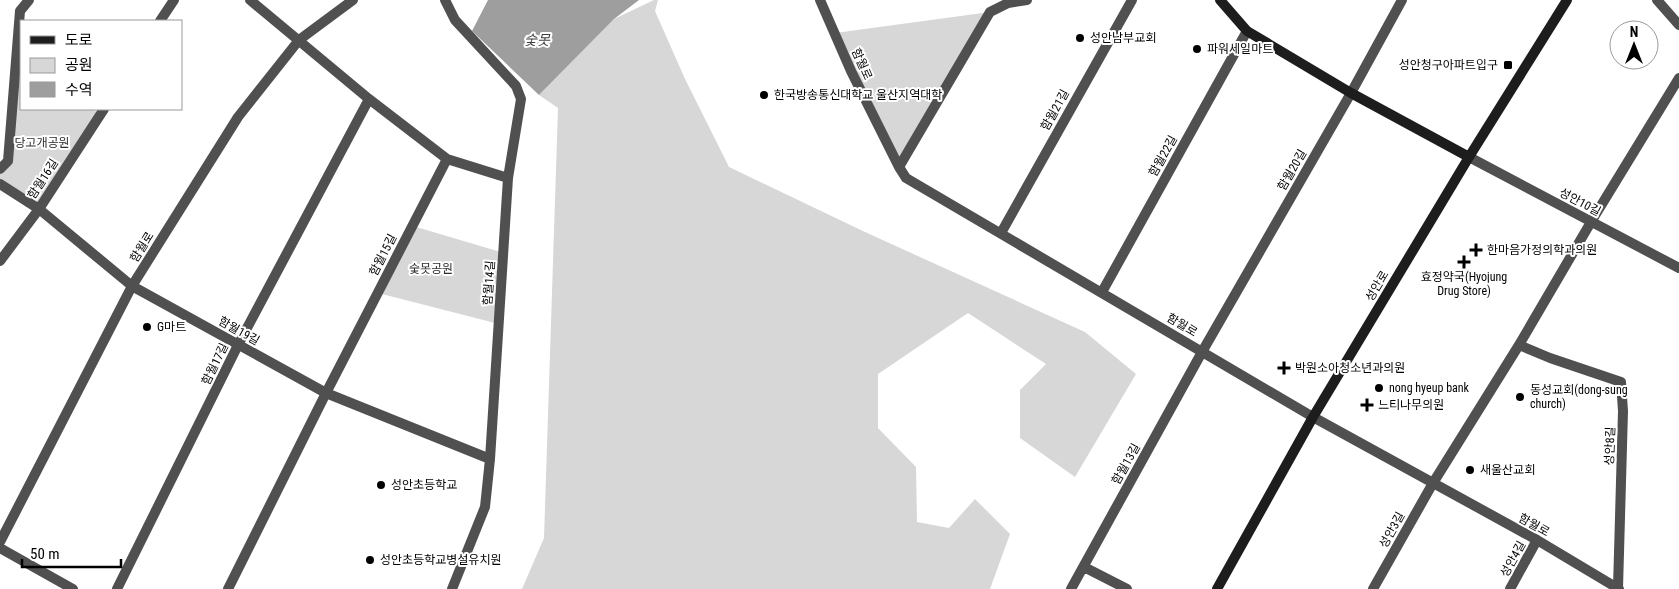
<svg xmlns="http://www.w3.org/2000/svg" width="1679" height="589" font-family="'Roboto Condensed','Noto Sans KR',sans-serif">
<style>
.green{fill:#d7d7d7}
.water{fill:#9e9e9e}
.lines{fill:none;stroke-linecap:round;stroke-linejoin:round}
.street{stroke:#505050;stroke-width:10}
.secondary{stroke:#1d1d1d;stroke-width:10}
.poi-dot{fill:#000;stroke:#fff;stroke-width:2}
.labels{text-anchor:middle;stroke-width:4;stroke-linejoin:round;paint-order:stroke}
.poi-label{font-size:12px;fill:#000;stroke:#fff;text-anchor:start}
.street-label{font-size:12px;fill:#000;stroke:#fff}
.park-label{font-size:12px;fill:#2e2e2e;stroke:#fff}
.water-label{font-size:14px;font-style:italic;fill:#3f3f3f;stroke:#fff}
</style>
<rect width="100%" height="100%" fill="#fff"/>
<!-- green -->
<path class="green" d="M 654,0 L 658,0 L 655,11 L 685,79 L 729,167 L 865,232 L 1085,332 L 1136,374 L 1075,477 L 1020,438 L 1020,390 L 1046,364 L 968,313 L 878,374 L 878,428 L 916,467 L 917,522 L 949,528 L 975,499 L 1010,534 L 990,589 L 522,589 L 544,538 L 558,108 L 539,95 L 614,19 Z
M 990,12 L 899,167 L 835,33 Z
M 17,57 L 21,60 L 21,109 L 93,109 L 100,114 L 39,209 L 0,184 L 0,171 L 8,161 Z
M 413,226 L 504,253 L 499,324 L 378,293 Z"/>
<!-- water -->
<path class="water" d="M 488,0 L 639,0 L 614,19 L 539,95 L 472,31 Z"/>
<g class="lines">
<!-- street -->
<path class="street" d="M 250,0 L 369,99 L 447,159 L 508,178
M 445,0 L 455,20 L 516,86 L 521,99 L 508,178 L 490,459 L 485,507 L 452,589
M 820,0 L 851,71 L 899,167 L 906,178 L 1313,417 L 1537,540 L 1619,589
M 1657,0 L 1679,25
M 160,21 L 174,0
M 1469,157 L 1679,268
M 899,167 L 990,12 L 1008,3 L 1027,0
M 0,169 L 8,161 L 20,11 L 29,0
M 0,184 L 39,209 L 132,286 L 326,393 L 490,459
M 1001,233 L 1132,0
M 0,261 L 39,209 L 104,109
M 1102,292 L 1247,31
M 1519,345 L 1550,358 L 1621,382 L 1623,411 L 1618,588
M 0,542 L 132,286 L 238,117 L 299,40 L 353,0
M 0,548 L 73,589
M 1084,567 L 1127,589
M 117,589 L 238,345 L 369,99
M 228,589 L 326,393 L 447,159
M 1071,589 L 1202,352 L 1351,93 L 1402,0
M 1373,589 L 1433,483 L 1519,345 L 1591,222 L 1679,78
M 1510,589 L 1537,540"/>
<!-- secondary -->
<path class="secondary" d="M 1220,0 L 1247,31 L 1351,93 L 1469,157
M 1217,589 L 1313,417 L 1469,157 L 1567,0"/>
</g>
<!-- markers -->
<g class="poi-dot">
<circle cx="1080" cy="38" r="5"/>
<circle cx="1197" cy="49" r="5"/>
<rect x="1503" y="60" width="10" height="10" rx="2.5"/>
<circle cx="764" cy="95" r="5"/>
<path d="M1473.5 242.5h5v5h5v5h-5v5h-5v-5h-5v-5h5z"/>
<path d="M1461.5 254.5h5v5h5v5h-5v5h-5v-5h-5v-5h5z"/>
<circle cx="147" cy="327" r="5"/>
<path d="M1281.5 360.5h5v5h5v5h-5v5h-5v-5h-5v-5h5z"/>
<circle cx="1379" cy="388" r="5"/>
<circle cx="1520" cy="397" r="5"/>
<path d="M1364.5 397.5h5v5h5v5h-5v5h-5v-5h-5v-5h5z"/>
<circle cx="1470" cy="470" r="5"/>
<circle cx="381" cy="485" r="5"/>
<circle cx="370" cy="560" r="5"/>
</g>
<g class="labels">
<!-- poi labels -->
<g class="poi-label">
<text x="1090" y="42">성안남부교회</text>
<text x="1207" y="53">파워세일마트</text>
<text x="1498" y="69" text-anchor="end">성안청구아파트입구</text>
<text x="774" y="99">한국방송통신대학교 울산지역대학</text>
<text x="1487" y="254">한마음가정의학과의원</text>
<text x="1464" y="281" text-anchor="middle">효정약국(Hyojung<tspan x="1464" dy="14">Drug Store)</tspan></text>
<text x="157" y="331">G마트</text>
<text x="1295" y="372">박원소아청소년과의원</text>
<text x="1389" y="392">nong hyeup bank</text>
<text x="1530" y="394">동성교회(dong-sung<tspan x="1530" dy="14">church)</tspan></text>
<text x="1378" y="409">느티나무의원</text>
<text x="1480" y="474">새울산교회</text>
<text x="391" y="489">성안초등학교</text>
<text x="380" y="564">성안초등학교병설유치원</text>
</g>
<!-- street labels -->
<g class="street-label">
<text transform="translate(862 64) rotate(66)" y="4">함월로</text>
<text transform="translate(1055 110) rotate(-61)" y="4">함월21길</text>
<text transform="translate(1163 156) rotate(-61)" y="4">함월22길</text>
<text transform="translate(1292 170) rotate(-60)" y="4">함월20길</text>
<text transform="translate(43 179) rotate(-57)" y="4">함월16길</text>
<text transform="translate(1580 202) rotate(28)" y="4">성안10길</text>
<text transform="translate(142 247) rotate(-58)" y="4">함월로</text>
<text transform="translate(383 255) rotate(-63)" y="4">함월15길</text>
<text transform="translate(489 283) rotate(-86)" y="4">함월14길</text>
<text transform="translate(1377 286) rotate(-59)" y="4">성안로</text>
<text transform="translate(1182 325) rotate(31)" y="4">함월로</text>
<text transform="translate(239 331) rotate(29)" y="4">함월19길</text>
<text transform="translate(215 364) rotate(-64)" y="4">함월17길</text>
<text transform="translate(1610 446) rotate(-88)" y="4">성안8길</text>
<text transform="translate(1126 464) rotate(-61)" y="4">함월13길</text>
<text transform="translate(1534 525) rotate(29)" y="4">함월로</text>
<text transform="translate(1392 530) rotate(-61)" y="4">성안3길</text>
<text transform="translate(1513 559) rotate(-61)" y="4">성안4길</text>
</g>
<!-- park labels -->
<g class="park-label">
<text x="42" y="147">당고개공원</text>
<text x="431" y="273">숯못공원</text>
</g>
<!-- water labels -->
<g class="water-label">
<text x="537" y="45">숯못</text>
</g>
</g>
<!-- legend -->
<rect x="20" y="20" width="162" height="90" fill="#ffffff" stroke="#999999"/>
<rect x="30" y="36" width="25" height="8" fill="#1d1d1d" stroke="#999999"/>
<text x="65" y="45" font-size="15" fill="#000000">도로</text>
<rect x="30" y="58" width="25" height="15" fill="#d7d7d7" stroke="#999999"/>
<text x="65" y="70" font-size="15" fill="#000000">공원</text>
<rect x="30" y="82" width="25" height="15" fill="#9e9e9e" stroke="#999999"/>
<text x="65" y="95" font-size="15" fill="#000000">수역</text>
<!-- north arrow -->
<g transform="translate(1634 45)"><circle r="24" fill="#ffffff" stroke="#999999"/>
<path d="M0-4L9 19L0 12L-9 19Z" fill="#000000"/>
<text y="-8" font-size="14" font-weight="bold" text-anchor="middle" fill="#000000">N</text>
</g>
<!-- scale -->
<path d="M22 559v8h99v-8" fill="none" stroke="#000000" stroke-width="2.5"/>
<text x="30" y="559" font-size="15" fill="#000000" stroke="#ffffff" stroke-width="4" paint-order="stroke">50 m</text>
</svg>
